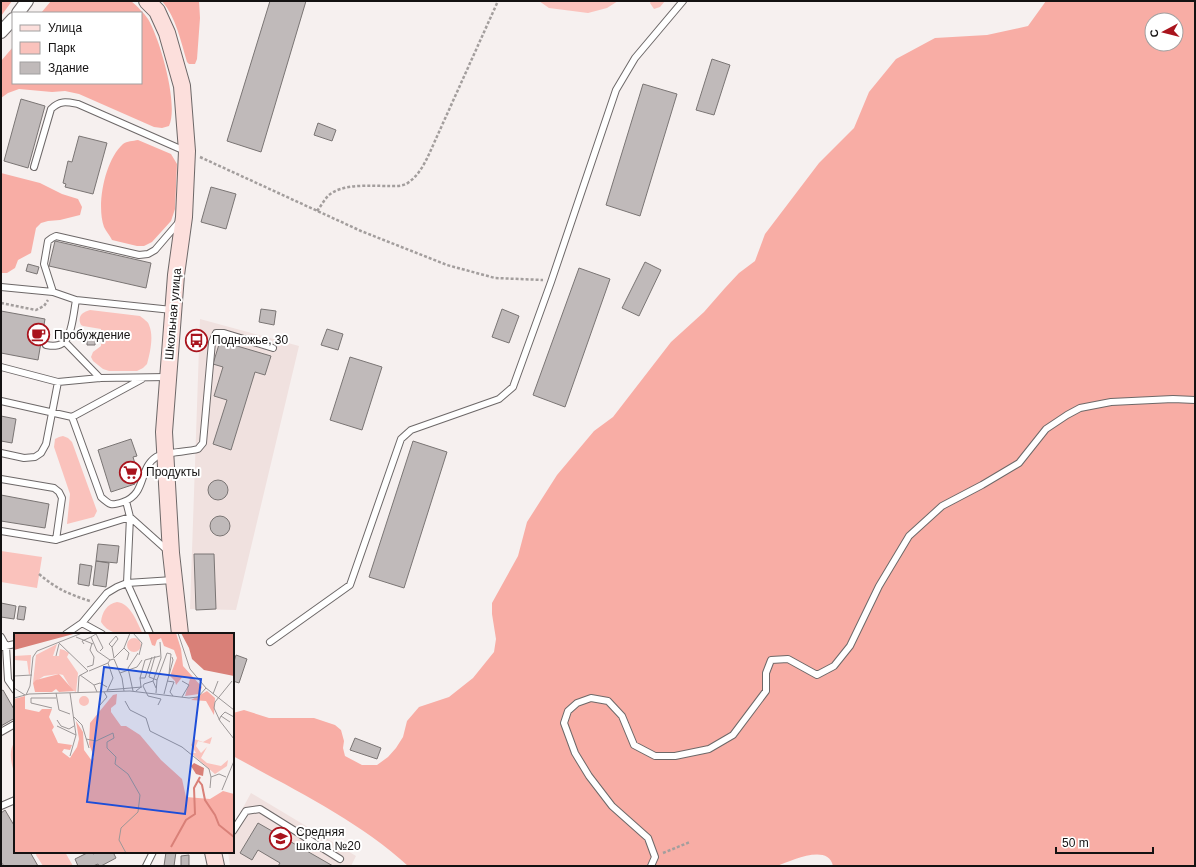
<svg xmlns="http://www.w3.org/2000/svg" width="1196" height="867" font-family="Arial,sans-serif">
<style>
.built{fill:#f0e1df}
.green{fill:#fac2bc}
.forest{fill:#f8ada5;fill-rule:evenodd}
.building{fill:#c0baba;stroke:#7a7574}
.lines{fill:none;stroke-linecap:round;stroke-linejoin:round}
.lane-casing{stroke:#6d6868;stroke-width:8}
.street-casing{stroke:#6d6868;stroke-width:14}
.secondary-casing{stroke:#6d6868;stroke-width:18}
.path{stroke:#a39e9d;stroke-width:2.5;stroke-dasharray:3 2;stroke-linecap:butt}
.lane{stroke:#fff;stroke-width:6}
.street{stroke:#fff;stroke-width:12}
.secondary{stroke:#fcdfdc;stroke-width:16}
.labels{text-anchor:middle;stroke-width:4;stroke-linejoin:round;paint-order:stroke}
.street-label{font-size:12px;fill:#141212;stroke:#fff}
.poi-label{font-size:12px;fill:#141212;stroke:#fff;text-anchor:start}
.inset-river{fill:none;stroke:#d98078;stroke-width:2}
.inset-road{fill:none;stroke:#9c9797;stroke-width:1}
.view{fill:#1d4ed8;fill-opacity:0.15;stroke:#1d4ed8;stroke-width:2}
.inset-edge{fill:none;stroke:#141212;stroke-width:2}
</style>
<rect width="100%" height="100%" fill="#f6f0ef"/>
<!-- built -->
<path class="built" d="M 200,319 L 299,346 L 236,610 L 190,609 Z
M 251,793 L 356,856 L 351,866 L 230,866 L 228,852 L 233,852 L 233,826 Z"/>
<!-- green -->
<path class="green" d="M 539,1 L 618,1 L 607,8 L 588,13 L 549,8 Z
M 651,1 L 665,1 L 660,7 L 654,9 L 650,3 Z
M 90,310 L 140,316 C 143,319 148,321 149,325 C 154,336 150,353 147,364 L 143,368 L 137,371 L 109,371 L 103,369 L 93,361 L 91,357 L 93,352 L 101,346 L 101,329 L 83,326 L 81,325 C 77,317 82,312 90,310 Z
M 63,436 L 68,438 L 72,442 L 97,511 L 94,517 L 67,524 L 70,494 L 54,447 L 55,439 L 59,437 Z
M 1,551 L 42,557 L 37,588 L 1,582 Z
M 117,602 C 131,603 137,623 143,634 C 128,634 110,637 101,622 C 102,612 107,604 117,602 Z
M 15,742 L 15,774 C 11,765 8,749 15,742 Z
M 37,852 L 65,852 L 73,866 L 43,866 L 36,855 Z"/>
<!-- forest -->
<path class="forest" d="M 1,1 L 12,1 L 1,16 Z
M 51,1 L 131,1 C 137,6 144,13 148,19 C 160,39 179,105 169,126 L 162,128 L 154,127 L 79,94 L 65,91 L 52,92 L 19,89 L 8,93 L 1,98 L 1,61 L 13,47 L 13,83 L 141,83 L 141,13 L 41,13 Z
M 162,1 L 199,1 L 200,18 L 197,59 L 195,64 L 189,64 L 187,62 C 181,42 176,17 162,1 Z
M 1046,1 L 1195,1 L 1195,866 L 833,866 C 828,843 791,861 777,866 L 408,866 C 358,820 293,789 233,756 L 233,713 L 244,710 L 269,718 L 314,718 L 335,725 L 341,730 L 344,741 L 343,748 L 345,756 L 362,765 L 377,765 L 388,757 L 396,748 L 403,737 L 407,721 L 419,707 L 449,697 L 473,678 L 494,652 L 496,639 L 492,614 L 492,603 L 518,556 L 527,522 L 557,475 L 594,431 L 613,417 L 671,342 L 704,312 L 725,288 L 739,273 L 755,261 L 765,234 L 819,163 L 854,128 L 869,92 L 896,59 L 935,38 L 987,35 L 1028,26 ZM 1152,20 L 1176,20 L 1176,44 L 1152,44 Z
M 138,140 L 171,154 L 177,164 L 175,209 L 171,221 L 152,242 L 144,246 L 137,246 L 112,240 C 110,236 106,231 104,227 C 96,205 105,160 123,144 C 127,141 133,141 138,140 Z
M 1,173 L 40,183 L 62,194 L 78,199 L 82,207 L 80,215 L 60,220 L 48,221 L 41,223 L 36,228 L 31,253 L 18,260 L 15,268 L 7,273 L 1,273 Z"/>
<!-- building -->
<path class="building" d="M 270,1 L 306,1 L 261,152 L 227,141 Z
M 712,59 L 730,65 L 714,115 L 696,110 Z
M 643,84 L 677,94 L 640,216 L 606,205 Z
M 21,99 L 45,106 L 28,168 L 4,161 Z
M 318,123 L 336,130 L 332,141 L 314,135 Z
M 79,136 L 107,143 L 93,194 L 65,187 L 66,184 L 63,183 L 68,161 L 72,162 Z
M 211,187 L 236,194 L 226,229 L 201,222 Z
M 55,241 L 151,263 L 146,288 L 49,266 Z
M 645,262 L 661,270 L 639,316 L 622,308 Z
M 28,264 L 39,267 L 37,274 L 26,271 Z
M 579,268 L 610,279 L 565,407 L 533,395 Z
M 261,309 L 276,311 L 274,325 L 259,322 Z
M 502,309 L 519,316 L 509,343 L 492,337 Z
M 1,311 L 45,319 L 38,360 L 1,353 Z
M 327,329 L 343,334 L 338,350 L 321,345 Z
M 87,332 L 96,333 L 95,345 L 87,345 Z
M 220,341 L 271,356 L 265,375 L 255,372 L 231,450 L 213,444 L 227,400 L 214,396 L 223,367 L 213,364 Z
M 350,357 L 382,367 L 362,430 L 330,420 Z
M 1,416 L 16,419 L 12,443 L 1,441 Z
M 131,439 L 137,456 L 133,457 L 136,467 L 130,469 L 135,484 L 111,492 L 98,450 Z
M 413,441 L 447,452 L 404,588 L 369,577 Z
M208 490a10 10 0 1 1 20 0a10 10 0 1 1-20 0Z
M 1,495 L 49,504 L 45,528 L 1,521 Z
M210 526a10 10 0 1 1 20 0a10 10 0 1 1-20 0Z
M 98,544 L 119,546 L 117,563 L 96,561 Z
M 194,554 L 214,554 L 216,609 L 196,610 Z
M 96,561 L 109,563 L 106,587 L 93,585 Z
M 80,564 L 92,566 L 89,586 L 78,584 Z
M 1,603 L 16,606 L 14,619 L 1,617 Z
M 19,606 L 26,607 L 24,620 L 17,619 Z
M 236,655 L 247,659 L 239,683 L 233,681 L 233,665 Z
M 3,690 L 15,711 L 15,718 L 1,726 L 1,691 Z
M 355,738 L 381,748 L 377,759 L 350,750 Z
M 5,810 L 15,827 L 15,852 L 30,852 L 38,866 L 4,866 L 1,862 L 1,813 Z
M 258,823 L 333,866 L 278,866 L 280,863 L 258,850 L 252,860 L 240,853 Z
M 89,852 L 92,852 L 93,854 L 98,852 L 113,852 L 116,858 L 101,866 L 99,866 L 98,864 L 93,866 L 78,866 L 75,859 Z
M 166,852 L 176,852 L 174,866 L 164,866 Z
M 189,855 L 189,866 L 181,866 L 181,856 Z"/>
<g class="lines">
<defs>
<path id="lane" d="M 34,167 L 51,109 C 60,100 67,102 78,104 L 185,151
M 1,287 L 53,292 L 76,300 L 172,310
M 53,292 L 44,264 L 48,241 L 52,238 L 56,236 L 139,255 L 148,254 L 155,250 L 179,222
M 65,342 L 100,378
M 46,345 C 52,346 59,347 64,342 C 72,336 74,310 76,300
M 1,367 L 58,382 L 100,378 L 167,377
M 1,401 L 72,417 L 142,379
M 72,417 L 101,497 C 110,505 111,506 123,502 C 147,494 138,469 156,457 C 163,452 188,452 198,449 L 203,443 L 212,342 L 216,333 L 224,333 L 273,348
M 1,453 L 24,458 L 35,457 L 41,453 L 46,444 L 58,382
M 1,479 L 54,488 L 59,492 L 62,498 L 56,540
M 126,501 L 130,517 L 127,583 L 150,634
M 1,531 L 56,540 L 130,517 L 168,551
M 82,623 L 102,634
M 66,634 L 82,623 L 107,593 L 117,587 L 127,583 L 173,580
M 1,637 L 6,646 L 8,680 L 15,690
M 270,642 L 350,585 L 401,439 L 411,430 L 499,399 L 513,387 L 551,282 L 616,90 L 635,58 L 683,1
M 1,647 L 15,644
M 1,732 L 15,724
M 1,806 L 15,800
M 233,831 L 246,811 L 260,809 L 340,859
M 146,866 L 153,852
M 651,866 L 655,857 L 648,838 L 612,806 L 589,776 L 575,753 L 564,723 L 568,711 L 577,703 L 591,698 L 608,701 L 622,716 L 634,745 L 655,756 L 675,756 L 709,749 L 733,735 L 766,691 L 766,673 L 771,660 L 788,659 L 817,675 L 834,666 L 850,646 L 879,586 L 909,536 L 942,506 L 982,485 L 1019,463 L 1046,429 L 1067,415 L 1080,408 L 1111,402 L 1173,399 L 1195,400"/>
<path id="street" d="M 18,13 L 27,1
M 1,32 L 13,19"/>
<path id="secondary" d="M 147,1 L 157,11 L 167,33 L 182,86 L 187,151 L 184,217 L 176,275 L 164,432 L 171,553 L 180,634
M 213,852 L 216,866"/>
</defs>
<!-- lane casing -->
<use href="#lane" class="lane-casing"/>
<!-- street casing -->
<use href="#street" class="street-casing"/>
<!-- secondary casing -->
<use href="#secondary" class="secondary-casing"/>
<!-- path -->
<path class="path" d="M 200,157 L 361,231 L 447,265 L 495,278 L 543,280
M 317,211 C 321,206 324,200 328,196 C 341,183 372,186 388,186 C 395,186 403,187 409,182 C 419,175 425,163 430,152 L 498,1
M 1,303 L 36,310 L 44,306 L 48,300
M 39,574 C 57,589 68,594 90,601
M 663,853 L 690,842"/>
<!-- lane -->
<use href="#lane" class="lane"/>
<!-- street -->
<use href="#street" class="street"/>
<!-- secondary -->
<use href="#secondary" class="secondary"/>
</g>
<!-- icons -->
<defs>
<symbol id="cafe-ring" viewBox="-11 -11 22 22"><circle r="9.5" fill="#fff" stroke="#a9141d" stroke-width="1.5"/><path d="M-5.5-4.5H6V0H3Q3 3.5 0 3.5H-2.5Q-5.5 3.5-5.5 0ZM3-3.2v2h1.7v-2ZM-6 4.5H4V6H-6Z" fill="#a9141d"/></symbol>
<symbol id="bus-ring" viewBox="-11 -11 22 22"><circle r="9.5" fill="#fff" stroke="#a9141d" stroke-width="1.5"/><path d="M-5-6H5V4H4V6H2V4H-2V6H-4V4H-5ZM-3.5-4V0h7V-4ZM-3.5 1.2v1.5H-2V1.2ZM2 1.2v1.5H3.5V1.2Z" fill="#a9141d"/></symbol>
<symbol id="supermarket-ring" viewBox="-11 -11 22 22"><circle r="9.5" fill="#fff" stroke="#a9141d" stroke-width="1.5"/><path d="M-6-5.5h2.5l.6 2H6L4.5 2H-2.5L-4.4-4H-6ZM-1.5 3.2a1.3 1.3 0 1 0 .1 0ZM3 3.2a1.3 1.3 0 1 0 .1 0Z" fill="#a9141d"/></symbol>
<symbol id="school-ring" viewBox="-11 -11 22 22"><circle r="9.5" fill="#fff" stroke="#a9141d" stroke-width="1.5"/><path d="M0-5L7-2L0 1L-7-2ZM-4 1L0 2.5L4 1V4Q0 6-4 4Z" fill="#a9141d"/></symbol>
</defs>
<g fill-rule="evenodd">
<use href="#cafe-ring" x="26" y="322" width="25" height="25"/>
<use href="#bus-ring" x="184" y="328" width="25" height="25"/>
<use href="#supermarket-ring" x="118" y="460" width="25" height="25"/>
<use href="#school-ring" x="268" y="826" width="25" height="25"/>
</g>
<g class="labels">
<!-- street labels -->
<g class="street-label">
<text transform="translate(173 314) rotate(-85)" y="4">Школьная улица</text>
</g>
<!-- poi labels -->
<g class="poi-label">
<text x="54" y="339">Пробуждение</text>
<text x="212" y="344">Подножье, 30</text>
<text x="146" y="476">Продукты</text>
<text x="296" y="836">Средняя<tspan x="296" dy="14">школа №20</tspan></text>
</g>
</g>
<!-- overview -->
<g transform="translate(14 633)">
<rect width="220" height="220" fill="#f6f0ef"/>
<path d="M113 12a7 7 0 1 1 14 0a7 7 0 1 1-14 0ZM 43,11 L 39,23 L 45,23 L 46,16 L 50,17 L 55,20 L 53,24 L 64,40 L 62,59 L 58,57 L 49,42 L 45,41 L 30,43 L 19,50 L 22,22 ZM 17,22 L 16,41 L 15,42 L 13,28 L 0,27 L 0,23 ZM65 68a5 5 0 1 1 10 0a5 5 0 1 1-10 0ZM 198,104 L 196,111 L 184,108 L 182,113 L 187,120 L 193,114 L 187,125 L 193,130 L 207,133 L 214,127 L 213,133 L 201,141 L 177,120 L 182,120 L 177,112 L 180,106 L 189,109 Z" fill="#fac2bc"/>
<path d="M 134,0 L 162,0 L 167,16 L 169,33 L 188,54 L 185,61 L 171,63 L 176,46 L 169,43 L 162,52 L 161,48 L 156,43 L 163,25 L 160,17 L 150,13 L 147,5 L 143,7 L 141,13 L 138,12 ZM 45,41 L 60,58 L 45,59 L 42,56 L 38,59 L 21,59 L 19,50 L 22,47 ZM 193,58 L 201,65 L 200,82 L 192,68 L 177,67 ZM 103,61 L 102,71 L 97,75 L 97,79 L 107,93 L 112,93 L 126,102 L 147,127 L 168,146 L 172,164 L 196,166 L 209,158 L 220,161 L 220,220 L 0,220 L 0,66 L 11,63 L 11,76 L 25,79 L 28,76 L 38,76 L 35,84 L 40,94 L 38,97 L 44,110 L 58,112 L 56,117 L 50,116 L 48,119 L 56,125 L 63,114 L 65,106 L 62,88 L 69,99 L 70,117 L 78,128 L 80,124 L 75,111 L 76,90 L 99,62 Z" fill="#f8ada5"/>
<path d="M 0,0 L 63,0 L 0,17 ZM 167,0 L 220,0 L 220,43 L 190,37 L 178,26 L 175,15 ZM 180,130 L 190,135 L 189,143 L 182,141 L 177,133 Z" fill="#d98078"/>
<path class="inset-river" d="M 184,147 L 188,152 L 191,167 L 201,182 L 205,192 L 220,204M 157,214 L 172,187 L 181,181 L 180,155 L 186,144"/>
<path class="inset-road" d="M 119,0 L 128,10 L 125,22M 164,0 L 176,36 L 192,55M 62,4 L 79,11M 44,9 L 74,38 L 65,43 L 64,59M 70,11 L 68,8 L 77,4M 98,14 L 95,11 L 102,3 L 104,6 L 98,14 L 100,25 L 110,15 L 116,0M 110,15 L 115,20 L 113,27M 86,18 L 89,15 L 82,1 L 77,4 L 83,18 L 96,27 L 94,30 L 99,45 L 93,58M 42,23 L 45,11M 141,23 L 135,44 L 143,47M 96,27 L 100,26 L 108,45 L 110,58M 73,34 L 79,32 L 80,24 L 76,17 L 78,10M 75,38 L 94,30M 106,40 L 123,34 L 128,27M 66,42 L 80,52 L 83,59M 0,43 L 18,42M 126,45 L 131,45 L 138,24M 139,48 L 130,51 L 129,53 L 134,63 L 147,66 L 144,72M 153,48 L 160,49 L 156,59 L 159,63M 168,48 L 175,52 L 168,64M 218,48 L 201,69 L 200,75 L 206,88 L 220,106M 80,52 L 86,50 L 93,54M 0,55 L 11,62M 142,55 L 139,48 L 147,25 L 146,9M 93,57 L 128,54M 119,58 L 114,35 L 124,20M 122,58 L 127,54 L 126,45 L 131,27 L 146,23M 42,60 L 45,77 L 56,81M 56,60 L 62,102 L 56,123M 142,60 L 143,47 L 153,20 L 157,21 L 155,41M 150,61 L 159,27 L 158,24M 199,61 L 204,48M 12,62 L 16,53 L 19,24 L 23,18 L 68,0M 0,65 L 15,61 L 116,58 L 175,65 L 184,64 L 192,55 L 220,77M 111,68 L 116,77 L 132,85 L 136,98 L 168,114 L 195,136 L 197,144 L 196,155M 86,72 L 93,64 L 90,59M 38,75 L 17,70 L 17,65 L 42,65M 207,83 L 211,79 L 220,84M 60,84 L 68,92 L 75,115M 43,87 L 47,93 L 55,96 L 60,93M 205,87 L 207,83 L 216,89M 43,93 L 62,102M 72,106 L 82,108 L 99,100 L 100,105 L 93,109 L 93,115 L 102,124 L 101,131 L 114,141 L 126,162 L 124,179 L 107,195 L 105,207 L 112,220M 197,144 L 205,141 L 212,144M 208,157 L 220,128"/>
<path class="view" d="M 90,34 L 187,46 L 171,181 L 73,169 Z"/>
<rect width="220" height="220" class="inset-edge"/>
</g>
<!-- border -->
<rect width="1196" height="867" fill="none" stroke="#141212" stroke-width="4"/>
<!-- legend -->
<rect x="12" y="12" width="130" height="72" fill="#ffffff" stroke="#a1a0a0"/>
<rect x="20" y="25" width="20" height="6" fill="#fcdfdc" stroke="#a1a0a0"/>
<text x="48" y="32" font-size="12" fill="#141212">Улица</text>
<rect x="20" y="42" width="20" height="12" fill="#fac2bc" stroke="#a1a0a0"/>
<text x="48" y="52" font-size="12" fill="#141212">Парк</text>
<rect x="20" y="62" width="20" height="12" fill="#c0baba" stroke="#a1a0a0"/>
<text x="48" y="72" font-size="12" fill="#141212">Здание</text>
<!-- north arrow -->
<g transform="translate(1164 32) rotate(263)"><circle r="19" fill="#ffffff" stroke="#a1a0a0"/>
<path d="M0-3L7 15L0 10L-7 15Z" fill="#a9141d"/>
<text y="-6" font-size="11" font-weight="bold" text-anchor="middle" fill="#141212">С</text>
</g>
<!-- scale -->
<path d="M1056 847v6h97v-6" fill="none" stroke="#141212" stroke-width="2"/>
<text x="1062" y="847" font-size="12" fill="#141212" stroke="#ffffff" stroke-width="3" paint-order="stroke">50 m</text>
</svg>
